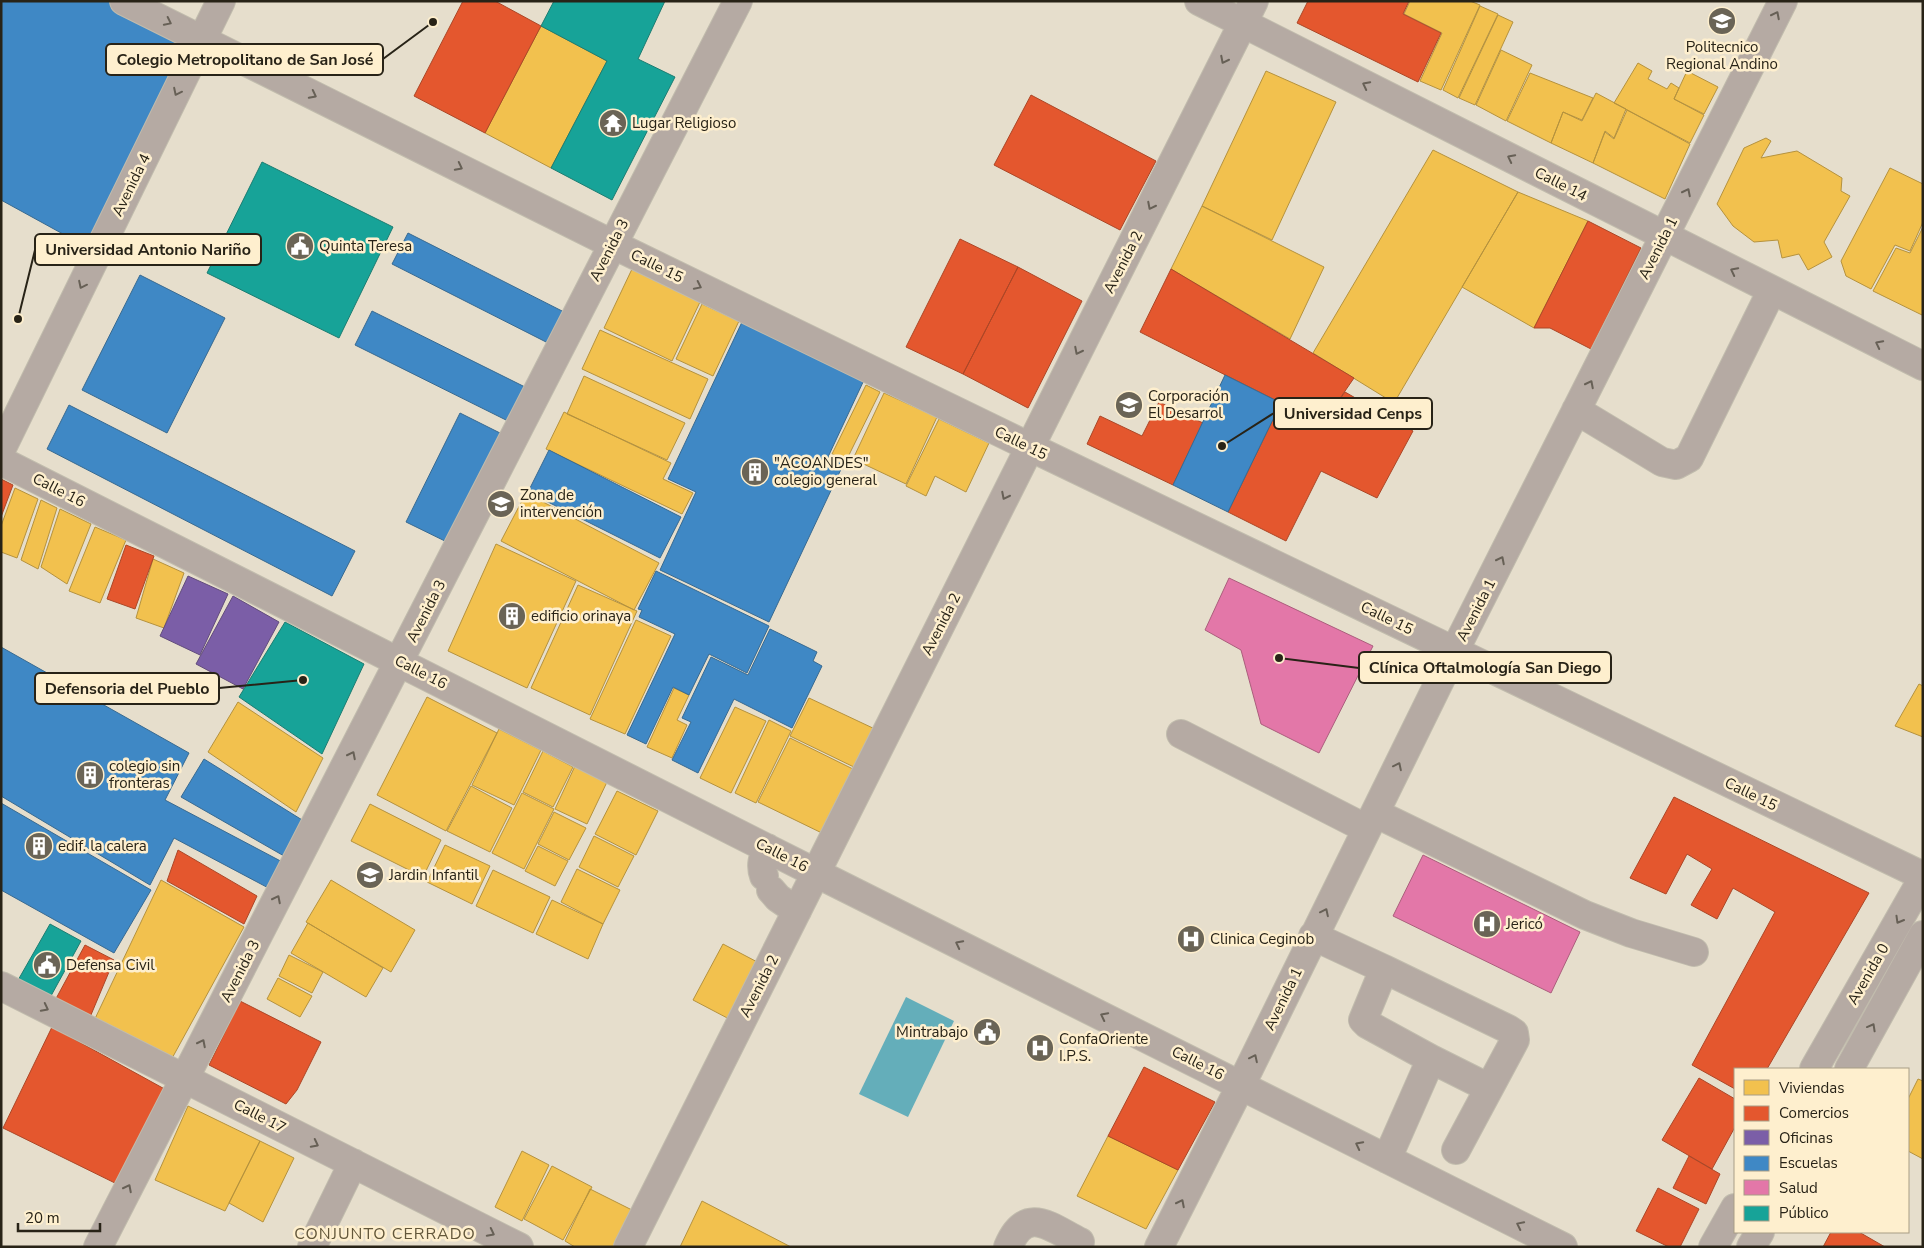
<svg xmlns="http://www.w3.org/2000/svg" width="1924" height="1248" font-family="'Nunito Sans',sans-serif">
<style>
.water{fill:#64aeba}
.homes{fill:#f2c14e;stroke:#b5923e}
.shops{fill:#e4572e;stroke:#ac4727}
.offices{fill:#7b5ea7;stroke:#624c7c}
.schools{fill:#3f88c5;stroke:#386a91}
.health{fill:#e377a8;stroke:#ab5e7c}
.public{fill:#17a398;stroke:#1c7d71}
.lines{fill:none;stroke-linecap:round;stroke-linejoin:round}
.minor-casing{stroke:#c1bcad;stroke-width:30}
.minor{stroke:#b5aaa3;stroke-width:28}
.oneway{stroke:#676056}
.labels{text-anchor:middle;stroke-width:5;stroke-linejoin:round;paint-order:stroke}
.poi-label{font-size:15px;fill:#282317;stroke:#feefce;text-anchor:start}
.street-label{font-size:15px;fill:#282317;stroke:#feefce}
.neighbourhood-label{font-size:16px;letter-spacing:1px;fill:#63573a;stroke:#feefce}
.leader{fill:none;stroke:#282317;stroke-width:2}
.callout-dot{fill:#282317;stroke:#feefce;stroke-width:2}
.callout{fill:#feefce;stroke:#282317;stroke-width:2}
.callout-label{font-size:16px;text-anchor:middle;font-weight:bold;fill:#282317}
</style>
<rect width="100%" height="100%" fill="#e6decc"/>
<!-- water -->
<path class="water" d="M 906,997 L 954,1021 L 908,1117 L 859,1094 Z"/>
<!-- homes -->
<path class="homes" d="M 1410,1 L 1470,1 L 1480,5 L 1441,90 L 1420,81 L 1442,33 L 1404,14 Z
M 1480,6 L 1498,14 L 1458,98 L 1443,90 Z
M 1498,15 L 1513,22 L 1475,105 L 1459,98 Z
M 541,26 L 607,61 L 551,168 L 485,133 Z
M 1501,50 L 1532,65 L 1506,121 L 1476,105 Z
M 1638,63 L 1652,71 L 1648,79 L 1667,89 L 1671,83 L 1679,88 L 1674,99 L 1704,115 L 1690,143 L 1614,103 Z
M 1266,71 L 1336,102 L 1272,240 L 1202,206 Z
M 1687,71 L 1718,87 L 1704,114 L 1674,99 Z
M 1530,73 L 1593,98 L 1582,120 L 1563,112 L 1551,143 L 1507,121 Z
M 1596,93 L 1626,109 L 1614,138 L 1605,131 L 1593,163 L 1551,143 L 1563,112 L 1582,121 Z
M 1627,110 L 1690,144 L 1665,199 L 1593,163 L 1605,132 L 1614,139 Z
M 1766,138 L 1771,141 L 1761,158 L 1797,151 L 1842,178 L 1841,191 L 1850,196 L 1824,242 L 1832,257 L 1808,270 L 1799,254 L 1782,258 L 1778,240 L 1754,242 L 1733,226 L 1717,204 L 1744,148 Z
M 1433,150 L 1518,192 L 1394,403 L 1313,353 Z
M 1890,168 L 1923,184 L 1923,222 L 1910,251 L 1895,245 L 1871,289 L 1846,276 L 1841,261 Z
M 1518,192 L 1588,221 L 1534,328 L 1462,287 Z
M 1202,206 L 1324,267 L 1290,339 L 1171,269 Z
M 1923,227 L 1923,313 L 1922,315 L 1873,291 L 1896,248 L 1910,253 Z
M 632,269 L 700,302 L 672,361 L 604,328 Z
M 702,304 L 739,321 L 713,376 L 676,359 Z
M 600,330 L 708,379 L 690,419 L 582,369 Z
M 584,376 L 685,423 L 667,460 L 567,414 Z
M 866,385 L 880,392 L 846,461 L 832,454 Z
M 884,393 L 937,417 L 906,484 L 853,459 Z
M 564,412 L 671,463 L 663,479 L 693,493 L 682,514 L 546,449 Z
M 939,419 L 989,443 L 966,492 L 935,476 L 926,496 L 906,486 Z
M 15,488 L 38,499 L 17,558 L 1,552 L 1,526 Z
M 526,493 L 659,563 L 634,610 L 501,541 Z
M 41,500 L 57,508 L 38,569 L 21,560 Z
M 60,509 L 91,524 L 67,584 L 41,567 Z
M 95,527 L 126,540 L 100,603 L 69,591 Z
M 496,544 L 576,581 L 527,688 L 448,651 Z
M 153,559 L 184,573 L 164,628 L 136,618 Z
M 578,585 L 637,611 L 590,715 L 531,688 Z
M 636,620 L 671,636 L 625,734 L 590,719 Z
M 1919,684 L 1923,686 L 1923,737 L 1895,726 Z
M 674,688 L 689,695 L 677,720 L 687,725 L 672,758 L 647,747 Z
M 427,697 L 497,733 L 446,831 L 377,795 Z
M 809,698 L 877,730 L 858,769 L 790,736 Z
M 238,702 L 323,758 L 296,812 L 208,752 Z
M 735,707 L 766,721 L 731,793 L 700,778 Z
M 769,720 L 791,731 L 756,803 L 735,793 Z
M 499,729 L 541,750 L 514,805 L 472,785 Z
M 790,738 L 857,771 L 826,835 L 758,802 Z
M 543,751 L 573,767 L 553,807 L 523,792 Z
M 575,766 L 607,782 L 587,824 L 555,809 Z
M 471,786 L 512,808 L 490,852 L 447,831 Z
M 617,791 L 658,811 L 636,855 L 595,834 Z
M 522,793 L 554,809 L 524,869 L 492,853 Z
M 370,804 L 441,840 L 423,877 L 351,841 Z
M 554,812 L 586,828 L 569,860 L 538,844 Z
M 594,836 L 634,856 L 618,887 L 579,867 Z
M 445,845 L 490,866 L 472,904 L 427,882 Z
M 538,846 L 568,861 L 555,886 L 525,871 Z
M 577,869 L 620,890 L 603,924 L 561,902 Z
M 493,870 L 550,897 L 533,933 L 476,906 Z
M 161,880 L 244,927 L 170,1062 L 92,1025 Z
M 331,880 L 415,930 L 391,972 L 306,922 Z
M 552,900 L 603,924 L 588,959 L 536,934 Z
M 308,923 L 383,968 L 366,997 L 291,953 Z
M 723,944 L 763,965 L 733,1021 L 693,1000 Z
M 289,955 L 323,972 L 312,993 L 279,976 Z
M 278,978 L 312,996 L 300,1017 L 267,999 Z
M 1918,1079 L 1923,1081 L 1923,1159 L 1908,1151 L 1908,1099 Z
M 188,1106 L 260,1141 L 225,1211 L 155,1180 Z
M 1108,1136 L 1178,1170 L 1146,1229 L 1077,1196 Z
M 260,1141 L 294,1158 L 263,1222 L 229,1203 Z
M 522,1151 L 549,1165 L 522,1221 L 495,1207 Z
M 552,1166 L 592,1187 L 563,1240 L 524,1219 Z
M 590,1189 L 632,1210 L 615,1247 L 575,1247 L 565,1241 Z
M 702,1201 L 791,1247 L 680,1247 Z"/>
<!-- shops -->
<path class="shops" d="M 463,1 L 495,1 L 541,26 L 485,133 L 414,96 Z
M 1308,1 L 1409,1 L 1403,14 L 1441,33 L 1418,82 L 1297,23 Z
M 1031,95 L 1156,161 L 1120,230 L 994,165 Z
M 1588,221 L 1641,248 L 1591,349 L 1550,328 L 1534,328 Z
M 960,239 L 1018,267 L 963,374 L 906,347 Z
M 1018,267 L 1082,301 L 1028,408 L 963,374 Z
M 1171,269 L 1354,378 L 1325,420 L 1281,403 L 1140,332 Z
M 1345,392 L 1413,431 L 1377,498 L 1321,471 L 1286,541 L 1228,512 L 1281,403 L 1325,420 Z
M 1159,402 L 1203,423 L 1173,485 L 1087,444 L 1100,416 L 1142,436 Z
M 1,479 L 13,485 L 1,517 Z
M 126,545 L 154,556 L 135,609 L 107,599 Z
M 1674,797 L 1869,893 L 1767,1069 L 1735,1069 L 1735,1089 L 1692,1065 L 1775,912 L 1733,888 L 1717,919 L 1691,905 L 1712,869 L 1687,854 L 1666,894 L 1630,878 Z
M 178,850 L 257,896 L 244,924 L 167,881 Z
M 85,945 L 114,960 L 88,1022 L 52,1006 Z
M 240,1001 L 321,1042 L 297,1090 L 286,1104 L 209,1065 Z
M 52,1027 L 170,1092 L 119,1185 L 3,1128 Z
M 1144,1067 L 1215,1102 L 1178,1170 L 1108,1136 Z
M 1699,1078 L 1735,1099 L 1735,1127 L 1712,1169 L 1662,1140 Z
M 1689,1156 L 1720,1174 L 1706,1204 L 1673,1188 Z
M 1658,1188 L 1699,1209 L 1680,1247 L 1669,1247 L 1636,1231 Z
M 1831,1232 L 1859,1232 L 1885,1247 L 1823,1247 Z"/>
<!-- offices -->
<path class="offices" d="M 188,576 L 228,594 L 200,655 L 160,636 Z
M 233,596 L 279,622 L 243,689 L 196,664 Z"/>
<!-- schools -->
<path class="schools" d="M 1,1 L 110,1 L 194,40 L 94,251 L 1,200 Z
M 408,233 L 566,313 L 550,344 L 392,264 Z
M 140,275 L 225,318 L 167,433 L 82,390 Z
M 372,311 L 525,387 L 508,421 L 355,345 Z
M 742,322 L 864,380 L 828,457 L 843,465 L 769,622 L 660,570 L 696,492 L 668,479 Z
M 1225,375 L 1281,403 L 1228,512 L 1173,485 Z
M 69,405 L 355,551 L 332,596 L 47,449 Z
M 460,413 L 502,434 L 449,543 L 406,522 Z
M 549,450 L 681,517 L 660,558 L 528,492 Z
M 656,571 L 769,626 L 747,673 L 709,654 L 689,695 L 673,687 L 646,744 L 627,735 L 675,634 L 639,617 L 642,610 L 638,609 Z
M 770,629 L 817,652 L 813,661 L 822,666 L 792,728 L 734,699 L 698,773 L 672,760 L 691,722 L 682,718 L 711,657 L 748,675 Z
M 1,647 L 189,753 L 165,800 L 290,866 L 276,892 L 174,838 L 150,885 L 1,796 Z
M 204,759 L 307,823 L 291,860 L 181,797 Z
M 1,803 L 151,890 L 114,953 L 1,890 Z"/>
<!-- health -->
<path class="health" d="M 1229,578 L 1373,646 L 1319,753 L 1261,724 L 1241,650 L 1205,630 Z
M 1423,855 L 1580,932 L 1551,993 L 1393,916 Z"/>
<!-- public -->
<path class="public" d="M 554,1 L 665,1 L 638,59 L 675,77 L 612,200 L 551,168 L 607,61 L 541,26 Z
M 262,162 L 393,227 L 339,338 L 207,273 Z
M 285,622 L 364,664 L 322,754 L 239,697 Z
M 50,924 L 81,941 L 46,1005 L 13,989 Z"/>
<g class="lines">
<defs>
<path id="minor" d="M 124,1 L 612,244 L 1030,447 L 1923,876
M 1199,1 L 1923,366
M 1576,410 L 1662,462 L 1676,465 L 1689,458 L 1772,290
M 1,450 L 221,1
M 1,461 L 816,873 L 1563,1247
M 1181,734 L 1367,829
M 1375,813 L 1585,915 L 1631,933 L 1694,952
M 764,876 C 760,865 763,858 767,848
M 771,890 L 778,898 L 797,911
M 1313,936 L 1384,969 L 1363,1020 L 1367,1024 L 1431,1059 L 1387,1159
M 1384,969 L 1508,1029 L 1514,1033 L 1515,1040 L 1456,1150
M 1,986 L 519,1247
M 1431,1059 L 1489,1088
M 1814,1069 L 1923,878
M 1849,1069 L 1923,935
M 98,1247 L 738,1
M 312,1247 L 353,1163
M 628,1247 L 1254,1
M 1008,1247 C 1026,1204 1050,1227 1080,1242
M 1159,1247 L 1241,1085 L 1455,650 L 1783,1
M 1713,1247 L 1735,1208
M 1751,1247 L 1760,1232"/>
</defs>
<!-- minor casing -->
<use href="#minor" class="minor-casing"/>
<!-- minor -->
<use href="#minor" class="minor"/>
</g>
<!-- one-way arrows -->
<defs><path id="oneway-chevron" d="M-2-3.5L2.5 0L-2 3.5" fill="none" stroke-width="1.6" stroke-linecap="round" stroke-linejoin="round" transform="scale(1.25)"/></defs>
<g class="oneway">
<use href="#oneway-chevron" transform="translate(1776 15) rotate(-63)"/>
<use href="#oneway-chevron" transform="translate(168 22) rotate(26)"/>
<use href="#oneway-chevron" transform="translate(1224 60) rotate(117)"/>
<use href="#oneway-chevron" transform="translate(1366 85) rotate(-153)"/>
<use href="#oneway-chevron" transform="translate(177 92) rotate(116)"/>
<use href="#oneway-chevron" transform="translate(313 95) rotate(27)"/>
<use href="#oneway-chevron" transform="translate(1511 158) rotate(-153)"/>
<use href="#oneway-chevron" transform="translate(459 167) rotate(27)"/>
<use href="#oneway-chevron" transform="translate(1687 192) rotate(-63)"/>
<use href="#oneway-chevron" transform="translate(1151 206) rotate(117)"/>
<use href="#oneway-chevron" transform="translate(1734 271) rotate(-153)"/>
<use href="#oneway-chevron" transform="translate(82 285) rotate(116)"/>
<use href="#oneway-chevron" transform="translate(698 286) rotate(26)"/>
<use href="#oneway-chevron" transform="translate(1879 344) rotate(-153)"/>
<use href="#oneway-chevron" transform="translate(1078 351) rotate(117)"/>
<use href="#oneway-chevron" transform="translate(1590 384) rotate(-63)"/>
<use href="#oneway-chevron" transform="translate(1005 496) rotate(117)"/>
<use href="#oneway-chevron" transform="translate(1501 560) rotate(-63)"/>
<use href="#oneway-chevron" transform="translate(352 755) rotate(-63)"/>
<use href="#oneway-chevron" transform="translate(1398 766) rotate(-64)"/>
<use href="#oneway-chevron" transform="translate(277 899) rotate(-63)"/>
<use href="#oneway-chevron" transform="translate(1325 912) rotate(-64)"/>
<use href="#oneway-chevron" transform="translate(1899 920) rotate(120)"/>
<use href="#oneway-chevron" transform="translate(959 944) rotate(-153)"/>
<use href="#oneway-chevron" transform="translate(45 1008) rotate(27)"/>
<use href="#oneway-chevron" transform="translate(1104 1016) rotate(-153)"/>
<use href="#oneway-chevron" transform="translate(1872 1027) rotate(-61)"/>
<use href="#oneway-chevron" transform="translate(202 1043) rotate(-63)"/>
<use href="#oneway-chevron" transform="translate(1254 1058) rotate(-64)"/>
<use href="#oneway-chevron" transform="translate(315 1144) rotate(27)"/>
<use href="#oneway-chevron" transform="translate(1359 1145) rotate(-153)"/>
<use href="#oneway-chevron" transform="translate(128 1188) rotate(-63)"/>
<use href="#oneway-chevron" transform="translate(1181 1203) rotate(-63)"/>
<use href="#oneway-chevron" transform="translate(1520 1225) rotate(-154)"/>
<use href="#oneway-chevron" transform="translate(491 1233) rotate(27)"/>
</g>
<!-- icons -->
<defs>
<symbol id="university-disc" viewBox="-11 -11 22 22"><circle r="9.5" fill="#6a6456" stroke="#feefce"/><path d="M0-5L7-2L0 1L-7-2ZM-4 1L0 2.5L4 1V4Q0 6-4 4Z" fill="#fff"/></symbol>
<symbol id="temple-disc" viewBox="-11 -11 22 22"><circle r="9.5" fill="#6a6456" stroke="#feefce"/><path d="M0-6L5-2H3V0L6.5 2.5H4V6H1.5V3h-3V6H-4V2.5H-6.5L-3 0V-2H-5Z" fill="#fff"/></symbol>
<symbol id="civic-disc" viewBox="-11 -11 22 22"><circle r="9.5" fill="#6a6456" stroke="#feefce"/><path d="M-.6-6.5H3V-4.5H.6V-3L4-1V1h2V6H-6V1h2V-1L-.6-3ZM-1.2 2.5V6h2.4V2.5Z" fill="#fff"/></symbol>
<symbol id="school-disc" viewBox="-11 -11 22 22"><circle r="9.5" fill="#6a6456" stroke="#feefce"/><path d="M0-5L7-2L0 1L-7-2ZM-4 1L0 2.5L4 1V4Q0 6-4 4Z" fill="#fff"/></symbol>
<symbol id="building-disc" viewBox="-11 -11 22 22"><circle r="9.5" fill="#6a6456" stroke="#feefce"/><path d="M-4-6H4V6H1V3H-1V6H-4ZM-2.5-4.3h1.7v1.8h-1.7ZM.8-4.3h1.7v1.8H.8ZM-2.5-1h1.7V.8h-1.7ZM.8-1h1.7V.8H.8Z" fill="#fff"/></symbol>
<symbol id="hospital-disc" viewBox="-11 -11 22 22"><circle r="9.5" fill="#6a6456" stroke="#feefce"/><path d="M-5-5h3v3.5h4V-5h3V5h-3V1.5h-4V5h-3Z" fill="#fff"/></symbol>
</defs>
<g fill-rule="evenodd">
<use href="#university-disc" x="1706" y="5" width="32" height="32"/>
<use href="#temple-disc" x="597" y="107" width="32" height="32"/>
<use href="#civic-disc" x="284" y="230" width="32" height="32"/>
<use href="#school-disc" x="1113" y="389" width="32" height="32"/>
<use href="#building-disc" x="739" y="456" width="32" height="32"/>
<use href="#school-disc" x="485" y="488" width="32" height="32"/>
<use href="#building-disc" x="496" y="600" width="32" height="32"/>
<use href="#building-disc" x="74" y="759" width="32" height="32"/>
<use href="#building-disc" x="23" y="830" width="32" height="32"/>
<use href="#school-disc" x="354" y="859" width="32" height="32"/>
<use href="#hospital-disc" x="1471" y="908" width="32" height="32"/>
<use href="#hospital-disc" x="1175" y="923" width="32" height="32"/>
<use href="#civic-disc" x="31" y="949" width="32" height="32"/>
<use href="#civic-disc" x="971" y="1016" width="32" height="32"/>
<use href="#hospital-disc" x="1024" y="1032" width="32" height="32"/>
</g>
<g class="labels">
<!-- poi labels -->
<g class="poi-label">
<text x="1722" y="52" text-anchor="middle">Politecnico<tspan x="1722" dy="17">Regional Andino</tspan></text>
<text x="632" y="128">Lugar Religioso</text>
<text x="319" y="251">Quinta Teresa</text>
<text x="1148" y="401">Corporación<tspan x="1148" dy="17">El Desarrol</tspan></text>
<text x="774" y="468">"ACOANDES"<tspan x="774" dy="17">colegio general</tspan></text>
<text x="520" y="500">Zona de<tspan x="520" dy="17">intervención</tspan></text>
<text x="531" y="621">edificio orinaya</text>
<text x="109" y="771">colegio sin<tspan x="109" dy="17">fronteras</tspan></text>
<text x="58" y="851">edif. la calera</text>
<text x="389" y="880">Jardin Infantil</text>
<text x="1506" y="929">Jericó</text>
<text x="1210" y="944">Clinica Ceginob</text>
<text x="66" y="970">Defensa Civil</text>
<text x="968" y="1037" text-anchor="end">Mintrabajo</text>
<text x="1059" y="1044">ConfaOriente<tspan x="1059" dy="17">I.P.S.</tspan></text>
</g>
<!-- street labels -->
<g class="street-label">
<text transform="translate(1561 184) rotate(27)" y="5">Calle 14</text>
<text transform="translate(131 185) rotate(-64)" y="5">Avenida 4</text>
<text transform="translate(1658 248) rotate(-63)" y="5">Avenida 1</text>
<text transform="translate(609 250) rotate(-63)" y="5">Avenida 3</text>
<text transform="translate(1123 262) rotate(-63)" y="5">Avenida 2</text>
<text transform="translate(657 266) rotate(26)" y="5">Calle 15</text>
<text transform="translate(1021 443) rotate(26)" y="5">Calle 15</text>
<text transform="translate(59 490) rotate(27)" y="5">Calle 16</text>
<text transform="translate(1476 610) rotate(-63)" y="5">Avenida 1</text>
<text transform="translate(426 611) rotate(-63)" y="5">Avenida 3</text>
<text transform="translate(1387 618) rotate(26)" y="5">Calle 15</text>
<text transform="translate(941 624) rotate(-63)" y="5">Avenida 2</text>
<text transform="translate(421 672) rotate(27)" y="5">Calle 16</text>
<text transform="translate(1751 794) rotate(26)" y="5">Calle 15</text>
<text transform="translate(782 855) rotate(27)" y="5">Calle 16</text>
<text transform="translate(240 971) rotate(-63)" y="5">Avenida 3</text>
<text transform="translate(1868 974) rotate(-60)" y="5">Avenida 0</text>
<text transform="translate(759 986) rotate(-63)" y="5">Avenida 2</text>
<text transform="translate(1283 999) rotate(-64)" y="5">Avenida 1</text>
<text transform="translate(1198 1063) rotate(27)" y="5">Calle 16</text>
<text transform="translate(260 1116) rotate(27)" y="5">Calle 17</text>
</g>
<!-- neighbourhood labels -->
<g class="neighbourhood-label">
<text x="385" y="1239">CONJUNTO CERRADO</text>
</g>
</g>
<!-- callouts -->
<path class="leader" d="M433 22L383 59M18 319L35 250M1222 446L1274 413M1279 658L1359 668M303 680L219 688"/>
<g class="callout-dot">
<circle cx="433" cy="22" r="5"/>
<circle cx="18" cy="319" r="5"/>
<circle cx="1222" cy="446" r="5"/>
<circle cx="1279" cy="658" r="5"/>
<circle cx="303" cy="680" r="5"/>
</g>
<g class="callout">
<rect x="106" y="44" width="277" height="31" rx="5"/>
<rect x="35" y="234" width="226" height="31" rx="5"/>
<rect x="1274" y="398" width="158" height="31" rx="5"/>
<rect x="1359" y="652" width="252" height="31" rx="5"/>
<rect x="35" y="673" width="184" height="31" rx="5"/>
</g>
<g class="callout-label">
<text x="245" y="65">Colegio Metropolitano de San José</text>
<text x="148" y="255">Universidad Antonio Nariño</text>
<text x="1353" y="419">Universidad Cenps</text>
<text x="1485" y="673">Clínica Oftalmología San Diego</text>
<text x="127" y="694">Defensoria del Pueblo</text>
</g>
<!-- border -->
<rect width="1924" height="1248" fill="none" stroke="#282317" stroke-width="5"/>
<!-- legend -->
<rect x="1734" y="1068" width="175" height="165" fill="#feefce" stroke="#a89d85"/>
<rect x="1744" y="1080" width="25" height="15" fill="#f2c14e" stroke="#a89d85"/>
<text x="1779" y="1093" font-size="15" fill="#282317">Viviendas</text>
<rect x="1744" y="1106" width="25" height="15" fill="#e4572e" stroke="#a89d85"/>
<text x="1779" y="1118" font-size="15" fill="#282317">Comercios</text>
<rect x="1744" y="1130" width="25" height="15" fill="#7b5ea7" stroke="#a89d85"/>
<text x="1779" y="1143" font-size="15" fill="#282317">Oficinas</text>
<rect x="1744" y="1156" width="25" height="15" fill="#3f88c5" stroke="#a89d85"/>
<text x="1779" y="1168" font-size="15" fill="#282317">Escuelas</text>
<rect x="1744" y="1180" width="25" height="15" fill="#e377a8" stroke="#a89d85"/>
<text x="1779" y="1193" font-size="15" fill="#282317">Salud</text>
<rect x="1744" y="1206" width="25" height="15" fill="#17a398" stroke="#a89d85"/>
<text x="1779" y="1218" font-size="15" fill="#282317">Público</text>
<!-- scale -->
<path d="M18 1223v8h82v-8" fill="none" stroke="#282317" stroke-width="2.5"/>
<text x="25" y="1223" font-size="15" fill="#282317" stroke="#feefce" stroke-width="4" paint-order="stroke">20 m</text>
</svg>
